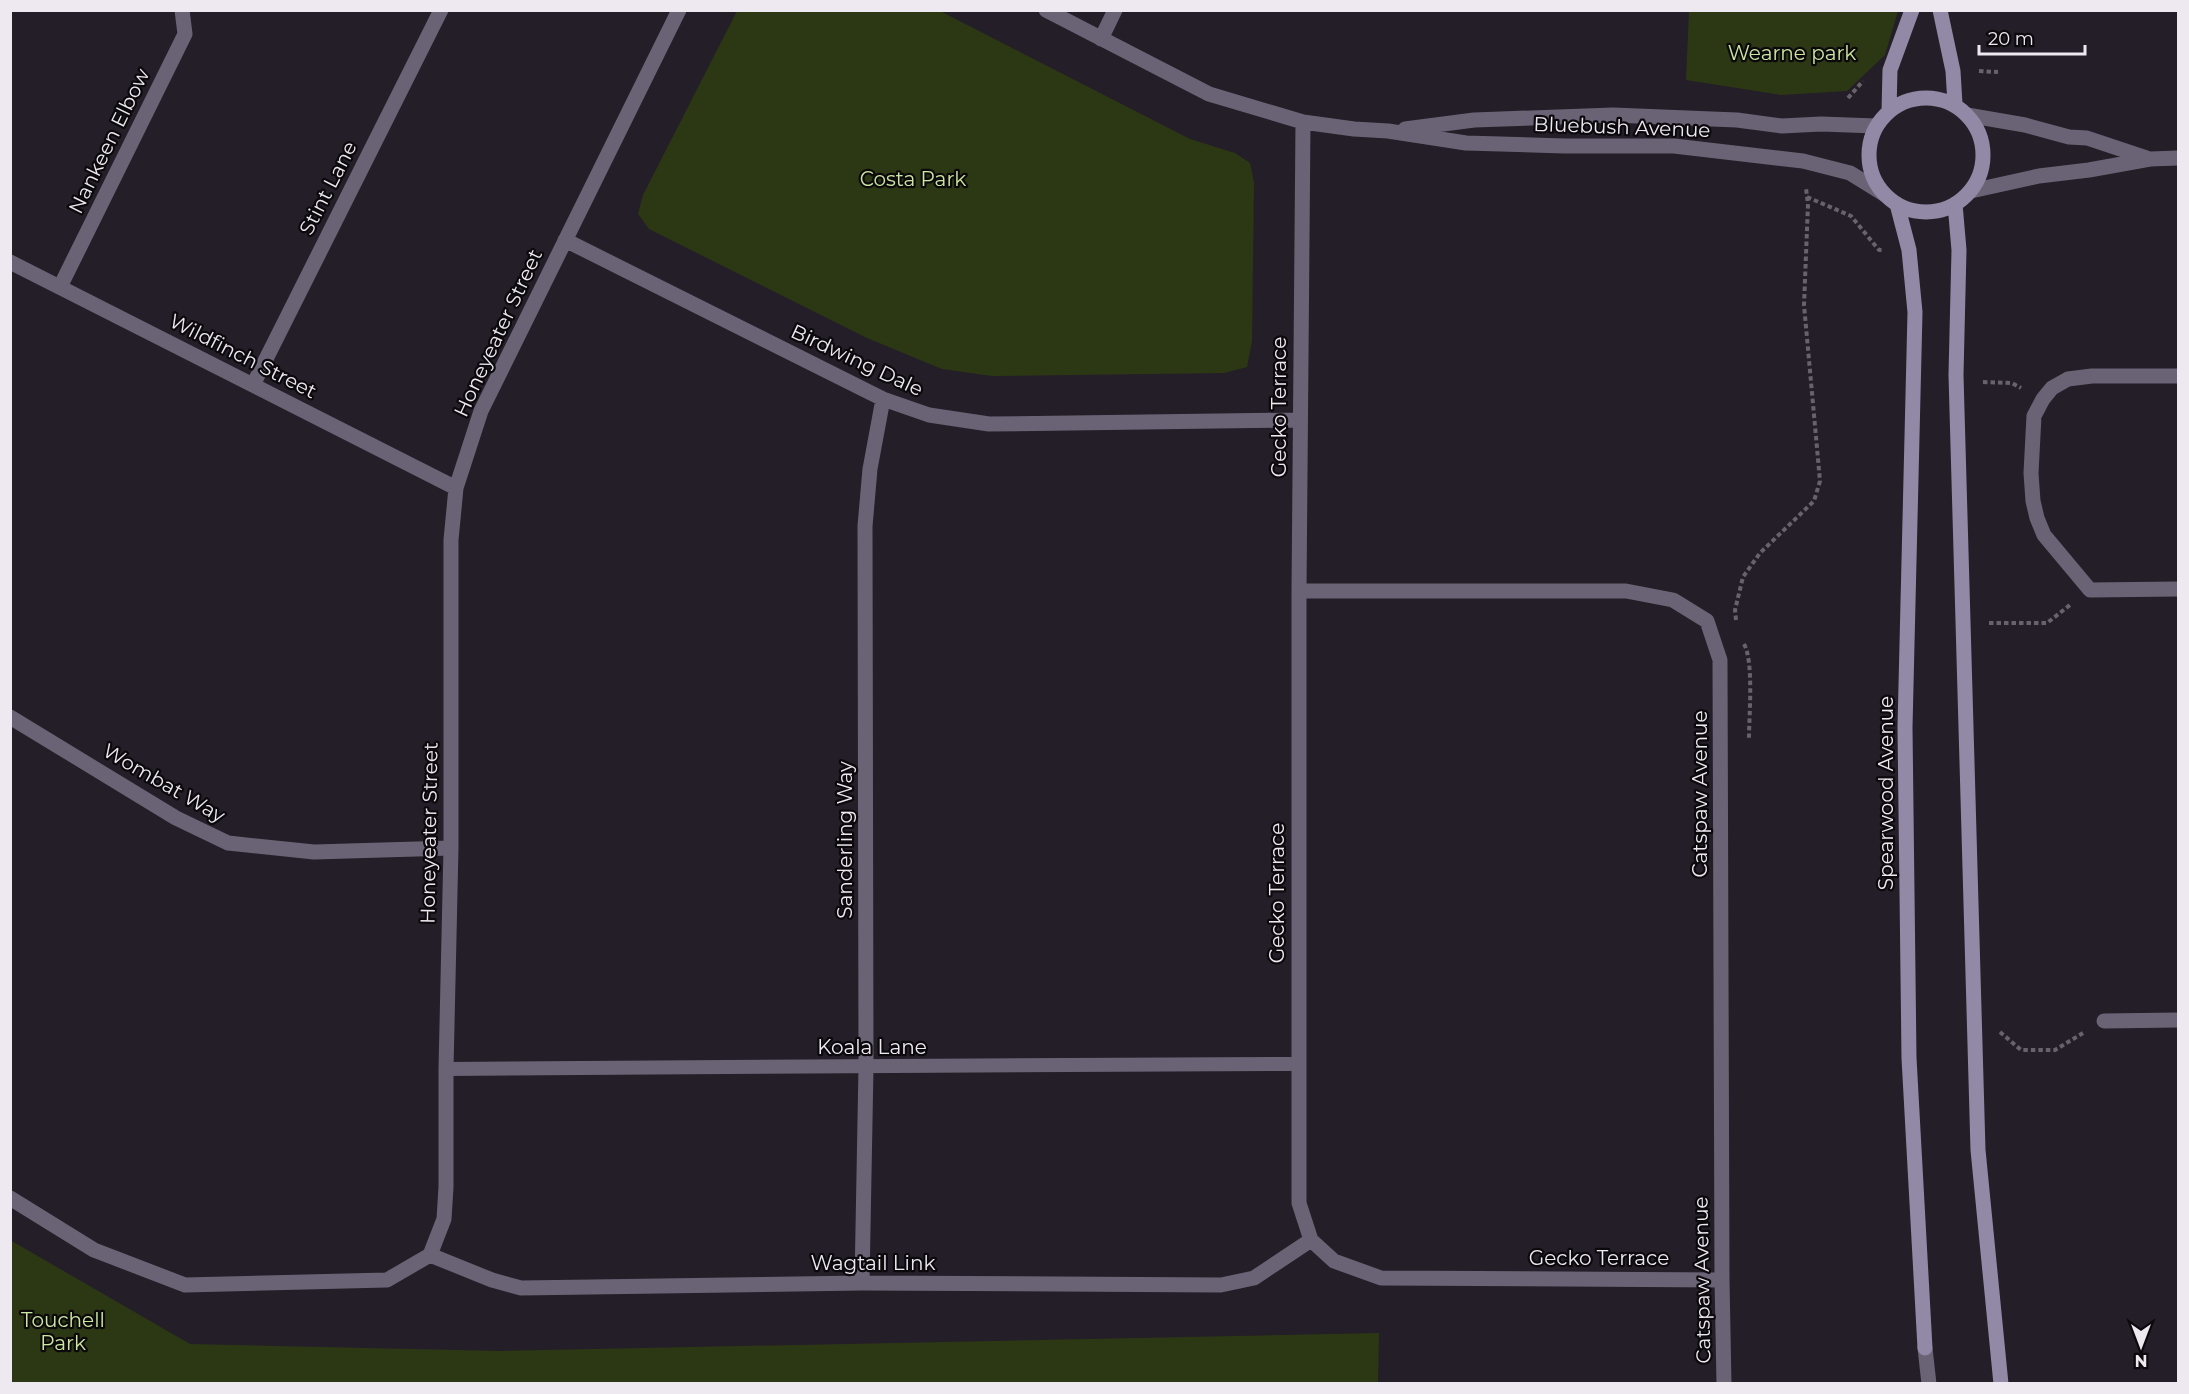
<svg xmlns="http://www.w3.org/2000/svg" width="2189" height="1394" font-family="Montserrat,sans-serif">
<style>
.park{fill:#2c3814}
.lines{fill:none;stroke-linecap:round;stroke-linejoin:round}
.path{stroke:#68626b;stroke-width:4;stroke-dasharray:4.5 3;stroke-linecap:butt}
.service{stroke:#696375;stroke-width:14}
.minor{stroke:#696375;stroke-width:15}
.tertiary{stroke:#696375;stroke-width:15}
.secondary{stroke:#9289a6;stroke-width:15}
.labels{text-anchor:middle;stroke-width:4.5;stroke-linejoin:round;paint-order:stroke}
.park-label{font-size:20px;fill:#cbe6a0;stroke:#0c090d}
.street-label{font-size:20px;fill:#eee9f0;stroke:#0c090d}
</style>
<rect width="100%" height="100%" fill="#241e28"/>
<!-- park -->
<path class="park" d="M 737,11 L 940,11 L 1190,139 L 1235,153 L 1250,163 L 1254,183 L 1252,341 L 1247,367 L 1224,373 L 992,376 L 942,369 L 867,338 L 649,229 L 638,214 L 643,195 Z
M 1689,11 L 1689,10 L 1898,11 L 1885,55 L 1847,91 L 1781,95 L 1686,80 Z
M 10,1240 L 190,1344 L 501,1351 L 1379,1333 L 1378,1383 L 11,1383 Z"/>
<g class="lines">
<!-- path -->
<path class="path" d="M 1979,71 L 1998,72
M 1848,98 L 1863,81
M 1807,197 L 1851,216 L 1879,250 L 1884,250
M 1983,382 L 2012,383 L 2021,388
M 1736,620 L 1735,610 L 1743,577 L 1760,553 L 1814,501 L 1820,481 L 1804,305 L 1808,204 L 1806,188
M 1989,623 L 2047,623 L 2070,605
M 1744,644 C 1754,662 1749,715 1749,738
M 2000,1032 L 2021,1050 L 2055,1050 L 2083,1033"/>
<!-- service -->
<path class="service" d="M 446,1069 C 730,1065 1014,1066 1298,1064"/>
<!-- minor -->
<path class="minor" d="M 1046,10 L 1209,94 L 1303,122 L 1354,129 L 1388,131 L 1466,143 L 1565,146 L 1674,146 L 1803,161 L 1850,173 L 1884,194
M 1101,39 L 1115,10
M 1967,115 L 2025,125 L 2069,137 L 2087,138 L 2147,158
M 1303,122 L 1299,591 L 1299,1203 L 1311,1240 L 1334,1261 L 1381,1278 L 1722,1280
M 1405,129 L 1474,120 L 1613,115 L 1737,120 L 1782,126 L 1821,124 L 1876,126
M 1971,191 L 2039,176 L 2089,170 L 2150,159 L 2178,158
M 565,240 L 883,399 L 929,415 L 989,424 L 1300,420
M 10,262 L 456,488
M 60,287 L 185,34 L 182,10
M 2178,376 L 2092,376 L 2068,379 L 2052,388 L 2043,399 L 2034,416 L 2031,473 L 2033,501 L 2037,518 L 2044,535 L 2090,590 L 2178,589
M 253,385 L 441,10
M 1299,591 L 1626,591 L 1673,600 L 1707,621 L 1720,660 L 1722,1280 L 1724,1384
M 10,717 L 176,818 L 228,843 L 314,852 L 451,848
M 2104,1021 L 2178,1020
M 10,1198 L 94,1250 L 185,1285 L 387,1280 L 430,1255 L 444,1219 L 446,1187 L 446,1069 L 451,848 L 451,540 L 456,488 L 481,411 L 679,10
M 430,1255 L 492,1280 L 521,1288 L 862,1283 L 1221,1285 L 1254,1278 L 1311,1240
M 862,1283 L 866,1067 L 865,526 L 870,469 L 883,399"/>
<!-- tertiary -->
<path class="tertiary" d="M 1925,1348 L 1929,1384"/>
<!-- secondary -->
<path class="secondary" d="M 1940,10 L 1953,71 L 1955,104
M1869 155a57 57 0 1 1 114 0a57 57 0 1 1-114 0Z
M 1889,111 L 1890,70 L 1912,10
M 1897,204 L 1909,250 L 1915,312 L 1905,727 L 1909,1058 L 1925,1348
M 1955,204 L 1959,250 L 1956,375 L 1978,1150 L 2001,1384"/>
</g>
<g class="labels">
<!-- park labels -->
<g class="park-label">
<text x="1792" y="60">Wearne park</text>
<text x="913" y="186">Costa Park</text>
<text x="63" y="1327">Touchell<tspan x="63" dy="23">Park</tspan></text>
</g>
<!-- street labels -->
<g class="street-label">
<text transform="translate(1622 127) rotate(2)" y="7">Bluebush Avenue</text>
<text transform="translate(109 141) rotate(-64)" y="7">Nankeen Elbow</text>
<text transform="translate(328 188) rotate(-63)" y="7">Stint Lane</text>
<text transform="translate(498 333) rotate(-65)" y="7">Honeyeater Street</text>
<text transform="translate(243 356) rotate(27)" y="7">Wildfinch Street</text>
<text transform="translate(857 360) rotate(25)" y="7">Birdwing Dale</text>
<text transform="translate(1279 407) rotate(-90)" y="7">Gecko Terrace</text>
<text transform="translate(164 783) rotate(30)" y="7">Wombat Way</text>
<text transform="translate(1886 793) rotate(-90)" y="7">Spearwood Avenue</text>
<text transform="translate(1700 794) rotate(-90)" y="7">Catspaw Avenue</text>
<text transform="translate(429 833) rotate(-89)" y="7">Honeyeater Street</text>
<text transform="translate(845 840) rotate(-90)" y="7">Sanderling Way</text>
<text transform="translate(1277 893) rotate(-90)" y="7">Gecko Terrace</text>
<text x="872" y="1054">Koala Lane</text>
<text x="1599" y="1265">Gecko Terrace</text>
<text x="873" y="1270">Wagtail Link</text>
<text transform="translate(1702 1280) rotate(-91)" y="7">Catspaw Avenue</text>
</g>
</g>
<!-- border -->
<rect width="2189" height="1394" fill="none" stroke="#eee9f0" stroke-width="24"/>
<!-- north arrow -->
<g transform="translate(2141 1346) rotate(180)" stroke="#0c090d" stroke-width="4.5" paint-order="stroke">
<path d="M0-4.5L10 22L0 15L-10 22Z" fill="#eee9f0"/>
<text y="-9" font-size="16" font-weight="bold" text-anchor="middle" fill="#eee9f0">N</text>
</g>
<!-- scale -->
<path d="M1979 45v9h106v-9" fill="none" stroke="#eee9f0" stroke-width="3"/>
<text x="1988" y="45" font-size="18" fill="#eee9f0" stroke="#0c090d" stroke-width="4.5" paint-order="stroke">20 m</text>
</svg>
